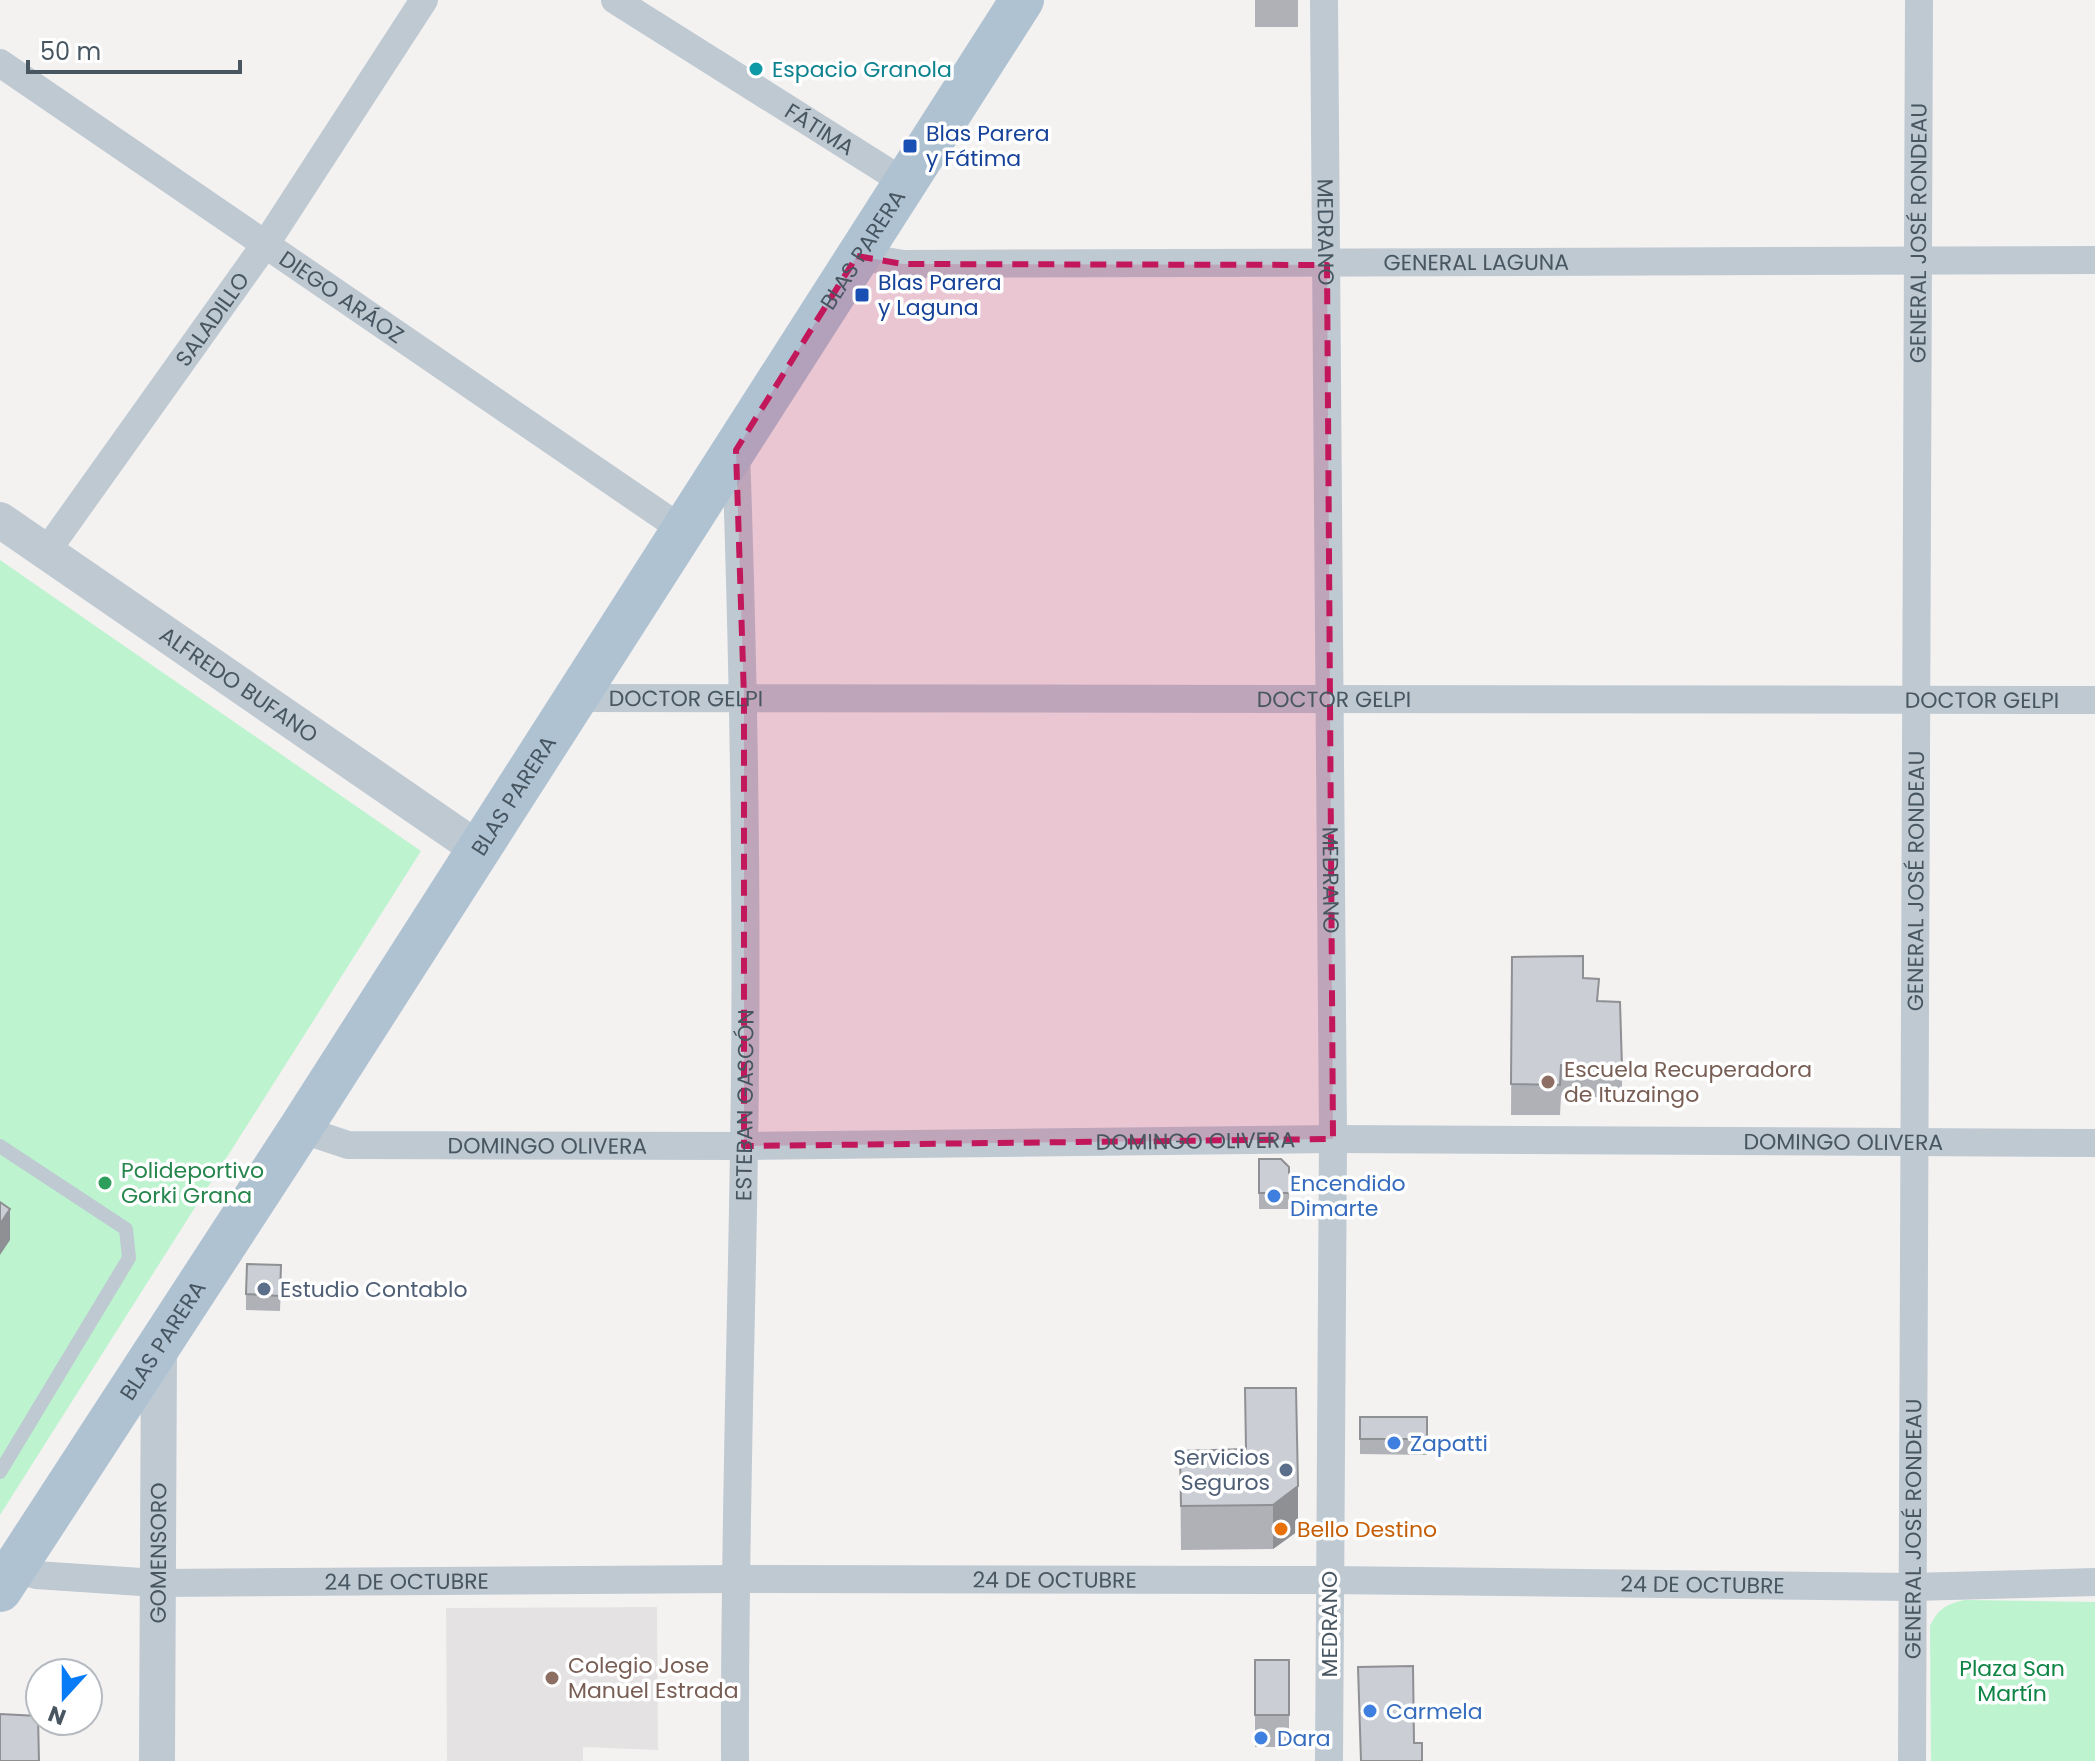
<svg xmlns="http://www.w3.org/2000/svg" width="2095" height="1761" font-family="Poppins,sans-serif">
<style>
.education{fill:#e5e2e3}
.green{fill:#bdf4cf}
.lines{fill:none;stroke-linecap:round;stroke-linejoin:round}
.service{stroke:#bec9d2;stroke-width:14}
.minor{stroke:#bec9d2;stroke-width:28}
.tertiary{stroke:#bec9d2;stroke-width:36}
.primary{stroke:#afc2d2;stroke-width:44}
.wall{fill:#afb1b6}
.shaded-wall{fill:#8e9094}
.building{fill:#cbced4;stroke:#8e9094;stroke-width:2}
.marked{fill:#c2185b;fill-opacity:0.2;stroke:#c2185b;stroke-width:6;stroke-dasharray:16 10;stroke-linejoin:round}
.culture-dot{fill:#0f9aa8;stroke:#fff;stroke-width:3}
.transit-dot{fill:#1a4fb4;stroke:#fff;stroke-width:3}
.education-dot{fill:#8d6e63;stroke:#fff;stroke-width:3}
.leisure-dot{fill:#2e9e5b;stroke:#fff;stroke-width:3}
.shop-dot{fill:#3f7fe0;stroke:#fff;stroke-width:3}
.service-dot{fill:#5c6f8a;stroke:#fff;stroke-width:3}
.food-dot{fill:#e8710a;stroke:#fff;stroke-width:3}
.labels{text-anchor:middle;stroke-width:7;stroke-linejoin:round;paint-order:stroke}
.culture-label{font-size:22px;fill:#0d838f;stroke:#fff;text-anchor:start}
.street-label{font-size:22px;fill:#475661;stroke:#fff}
.transit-label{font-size:22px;fill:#164399;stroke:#fff;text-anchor:start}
.education-label{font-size:22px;fill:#785e54;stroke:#fff;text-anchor:start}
.leisure-label{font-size:22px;fill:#27864d;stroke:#fff;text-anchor:start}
.shop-label{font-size:22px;fill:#366cbe;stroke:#fff;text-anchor:start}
.service-label{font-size:22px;fill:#4e5e75;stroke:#fff;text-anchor:start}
.food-label{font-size:22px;fill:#c56008;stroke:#fff;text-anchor:start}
.park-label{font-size:22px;fill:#0e8544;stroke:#fff}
</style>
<rect width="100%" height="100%" fill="#f4f1f1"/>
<!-- education -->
<path class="education" d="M 657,1607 L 658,1750 L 583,1747 L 583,1761 L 447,1761 L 446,1608 Z"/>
<!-- green -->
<path class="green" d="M 0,560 L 421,851 L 0,1515 Z
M 1965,1600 L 2095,1602 L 2095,1761 L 1931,1761 L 1930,1626 C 1938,1609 1946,1604 1965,1600 Z"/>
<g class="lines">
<!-- service -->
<path class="service" d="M 0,1146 L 126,1229 L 129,1258 L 0,1472"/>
<!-- minor -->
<g class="minor">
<path id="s1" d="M 615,0 L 904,182"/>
<path id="s2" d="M 1324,0 L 1333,1139 L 1329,1761"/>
<path id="s3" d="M 0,63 L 683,530"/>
<path id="s4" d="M 857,256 L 903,264 L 2095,260"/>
<path id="s5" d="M 46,552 L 267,242 L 424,0"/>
<path id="s6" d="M 574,698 L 2095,700"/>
<path id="s7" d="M 300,1129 L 348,1145 L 744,1146 L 1333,1139 L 2095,1143"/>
<path id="s8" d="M 14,1568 L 36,1575 L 156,1583 L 734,1579 L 1329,1580 L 1912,1587 L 2095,1582"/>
<path id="s9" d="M 735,1761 C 734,1557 741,1353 744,1148 C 748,916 744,683 736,450"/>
<path id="s10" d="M 1912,1761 L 1919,0"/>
</g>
<!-- tertiary -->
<g class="tertiary">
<path id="s11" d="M 0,520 L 478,849"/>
<path id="s12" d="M 157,1761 L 159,1347"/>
</g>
<!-- primary -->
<path class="primary" id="s13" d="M 0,1590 L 300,1129 L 1022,0"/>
</g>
<!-- wall -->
<path class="wall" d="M 1255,0 L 1298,0 L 1298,27 L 1255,27 Z
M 1512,957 L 1583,978 L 1599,1001 L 1622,1068 L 1622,1098 L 1561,1096 L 1560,1115 L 1511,1115 Z
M 1259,1159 L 1289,1167 L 1289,1209 L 1259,1209 Z
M 281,1281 L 280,1311 L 246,1310 L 246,1294 Z
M 1245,1388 L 1298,1531 L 1273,1549 L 1181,1550 L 1180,1451 L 1245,1449 Z
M 1360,1417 L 1427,1417 L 1427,1455 L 1360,1454 Z
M 1255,1660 L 1289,1660 L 1289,1747 L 1255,1747 Z"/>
<!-- shaded-wall -->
<path class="shaded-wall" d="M 10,1209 L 10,1240 L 0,1255 L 0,1224 Z
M 1298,1486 L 1298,1531 L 1273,1549 L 1273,1505 Z"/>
<!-- building -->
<path class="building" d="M 1583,956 L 1583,978 L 1599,979 L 1597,1001 L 1620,1002 L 1622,1068 L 1561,1065 L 1560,1085 L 1511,1084 L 1512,957 Z
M 1259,1159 L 1281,1159 L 1289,1167 L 1289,1193 L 1259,1193 Z
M 0,1202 L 10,1209 L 0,1224 Z
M 247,1264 L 281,1265 L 280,1296 L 246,1294 Z
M 1245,1388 L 1296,1388 L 1298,1486 L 1273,1505 L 1181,1506 L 1180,1451 L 1246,1449 Z
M 1360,1417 L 1427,1417 L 1427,1439 L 1360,1439 Z
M 1255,1660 L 1289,1660 L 1289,1715 L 1255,1715 Z
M 1413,1666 L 1414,1743 L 1422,1743 L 1422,1761 L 1361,1761 L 1358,1667 Z
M 0,1714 L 38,1716 L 39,1761 L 0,1761 Z"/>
<!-- marked area -->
<path class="marked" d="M 857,256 L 903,264 L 1327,265 L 1333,1139 L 744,1146 L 744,698 L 736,450 Z"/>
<!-- markers -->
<circle class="culture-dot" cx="756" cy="69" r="8"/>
<g class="transit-dot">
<rect x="902" y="138" width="16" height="16" rx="4"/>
<rect x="854" y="287" width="16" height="16" rx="4"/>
</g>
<g class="education-dot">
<circle cx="1548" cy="1082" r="8"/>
<circle cx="552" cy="1678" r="8"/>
</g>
<circle class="leisure-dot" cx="105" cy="1183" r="8"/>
<g class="shop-dot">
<circle cx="1274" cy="1196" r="8"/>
<circle cx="1394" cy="1443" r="8"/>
<circle cx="1370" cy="1711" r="8"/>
<circle cx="1261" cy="1738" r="8"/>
</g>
<g class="service-dot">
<circle cx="264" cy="1289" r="8"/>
<circle cx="1286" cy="1470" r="8"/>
</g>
<circle class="food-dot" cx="1281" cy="1529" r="8"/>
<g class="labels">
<!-- culture labels -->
<g class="culture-label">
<text x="772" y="77">Espacio Granola</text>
</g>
<!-- street labels -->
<g class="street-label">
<text dy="8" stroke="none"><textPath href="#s1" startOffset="242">FÁTIMA</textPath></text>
<text dy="8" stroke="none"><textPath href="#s2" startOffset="232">MEDRANO</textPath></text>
<text dy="8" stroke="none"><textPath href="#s10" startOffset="1528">GENERAL JOSÉ RONDEAU</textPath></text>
<text dy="8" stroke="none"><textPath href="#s13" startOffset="1594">BLAS PARERA</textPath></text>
<text dy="8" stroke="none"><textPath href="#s4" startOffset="620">GENERAL LAGUNA</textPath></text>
<text dy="8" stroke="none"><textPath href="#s3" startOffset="414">DIEGO ARÁOZ</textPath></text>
<text dy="8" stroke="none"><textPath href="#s5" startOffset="286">SALADILLO</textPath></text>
<text dy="8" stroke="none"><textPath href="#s11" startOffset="290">ALFREDO BUFANO</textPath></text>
<text dy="8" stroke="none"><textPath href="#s6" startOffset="112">DOCTOR GELPI</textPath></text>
<text dy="8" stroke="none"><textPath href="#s6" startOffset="760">DOCTOR GELPI</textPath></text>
<text dy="8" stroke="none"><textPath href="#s6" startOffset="1408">DOCTOR GELPI</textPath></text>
<text dy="8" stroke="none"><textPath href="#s13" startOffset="946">BLAS PARERA</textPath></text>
<text dy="8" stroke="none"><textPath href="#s2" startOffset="880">MEDRANO</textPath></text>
<text dy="8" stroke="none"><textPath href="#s10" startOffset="880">GENERAL JOSÉ RONDEAU</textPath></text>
<text dy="8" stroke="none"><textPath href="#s9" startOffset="656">ESTEBAN GASCÓN</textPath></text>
<text dy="8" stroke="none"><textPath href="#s7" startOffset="898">DOMINGO OLIVERA</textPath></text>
<text dy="8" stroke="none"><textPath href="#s7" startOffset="1546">DOMINGO OLIVERA</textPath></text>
<text dy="8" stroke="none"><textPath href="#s7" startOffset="250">DOMINGO OLIVERA</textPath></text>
<text dy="8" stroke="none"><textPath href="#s13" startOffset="298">BLAS PARERA</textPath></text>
<text dy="8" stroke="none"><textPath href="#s10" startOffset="232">GENERAL JOSÉ RONDEAU</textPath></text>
<text dy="8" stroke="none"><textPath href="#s12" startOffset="208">GOMENSORO</textPath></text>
<text dy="8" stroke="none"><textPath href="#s8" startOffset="1042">24 DE OCTUBRE</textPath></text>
<text dy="8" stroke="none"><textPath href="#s8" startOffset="394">24 DE OCTUBRE</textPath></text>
<text dy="8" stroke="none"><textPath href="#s8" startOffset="1690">24 DE OCTUBRE</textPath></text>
<text transform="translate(1329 1624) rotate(-90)" y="8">MEDRANO</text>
</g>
<!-- transit labels -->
<g class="transit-label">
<text x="926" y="141">Blas Parera<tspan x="926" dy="25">y Fátima</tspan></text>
<text x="878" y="290">Blas Parera<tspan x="878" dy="25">y Laguna</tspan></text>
</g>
<!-- education labels -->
<g class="education-label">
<text x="1564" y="1077">Escuela Recuperadora<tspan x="1564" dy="25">de Ituzaingo</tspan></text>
<text x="568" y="1673">Colegio Jose<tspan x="568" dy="25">Manuel Estrada</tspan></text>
</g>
<!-- leisure labels -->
<g class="leisure-label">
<text x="121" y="1178">Polideportivo<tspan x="121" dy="25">Gorki Grana</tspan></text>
</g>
<!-- shop labels -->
<g class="shop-label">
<text x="1290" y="1191">Encendido<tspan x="1290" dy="25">Dimarte</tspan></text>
<text x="1410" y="1451">Zapatti</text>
<text x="1386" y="1719">Carmela</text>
<text x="1277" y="1746">Dara</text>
</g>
<!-- service labels -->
<g class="service-label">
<text x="280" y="1297">Estudio Contablo</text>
<text x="1270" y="1465" text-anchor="end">Servicios<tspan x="1270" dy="25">Seguros</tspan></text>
</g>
<!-- food labels -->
<g class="food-label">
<text x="1297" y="1537">Bello Destino</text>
</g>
<!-- park labels -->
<g class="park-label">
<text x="2012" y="1676">Plaza San<tspan x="2012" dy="25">Martín</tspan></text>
</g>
</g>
<!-- north arrow -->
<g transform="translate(64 1697) rotate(201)"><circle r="38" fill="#ffffff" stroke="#b5bbc0" stroke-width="2"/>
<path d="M0-6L14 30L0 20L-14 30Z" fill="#087cf7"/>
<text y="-12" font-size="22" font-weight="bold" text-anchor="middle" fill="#475661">N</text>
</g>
<!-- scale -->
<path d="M28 60v12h212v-12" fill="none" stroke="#475661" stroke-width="4"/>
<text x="40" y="60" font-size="24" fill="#475661" stroke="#ffffff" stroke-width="6" paint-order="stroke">50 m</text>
</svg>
